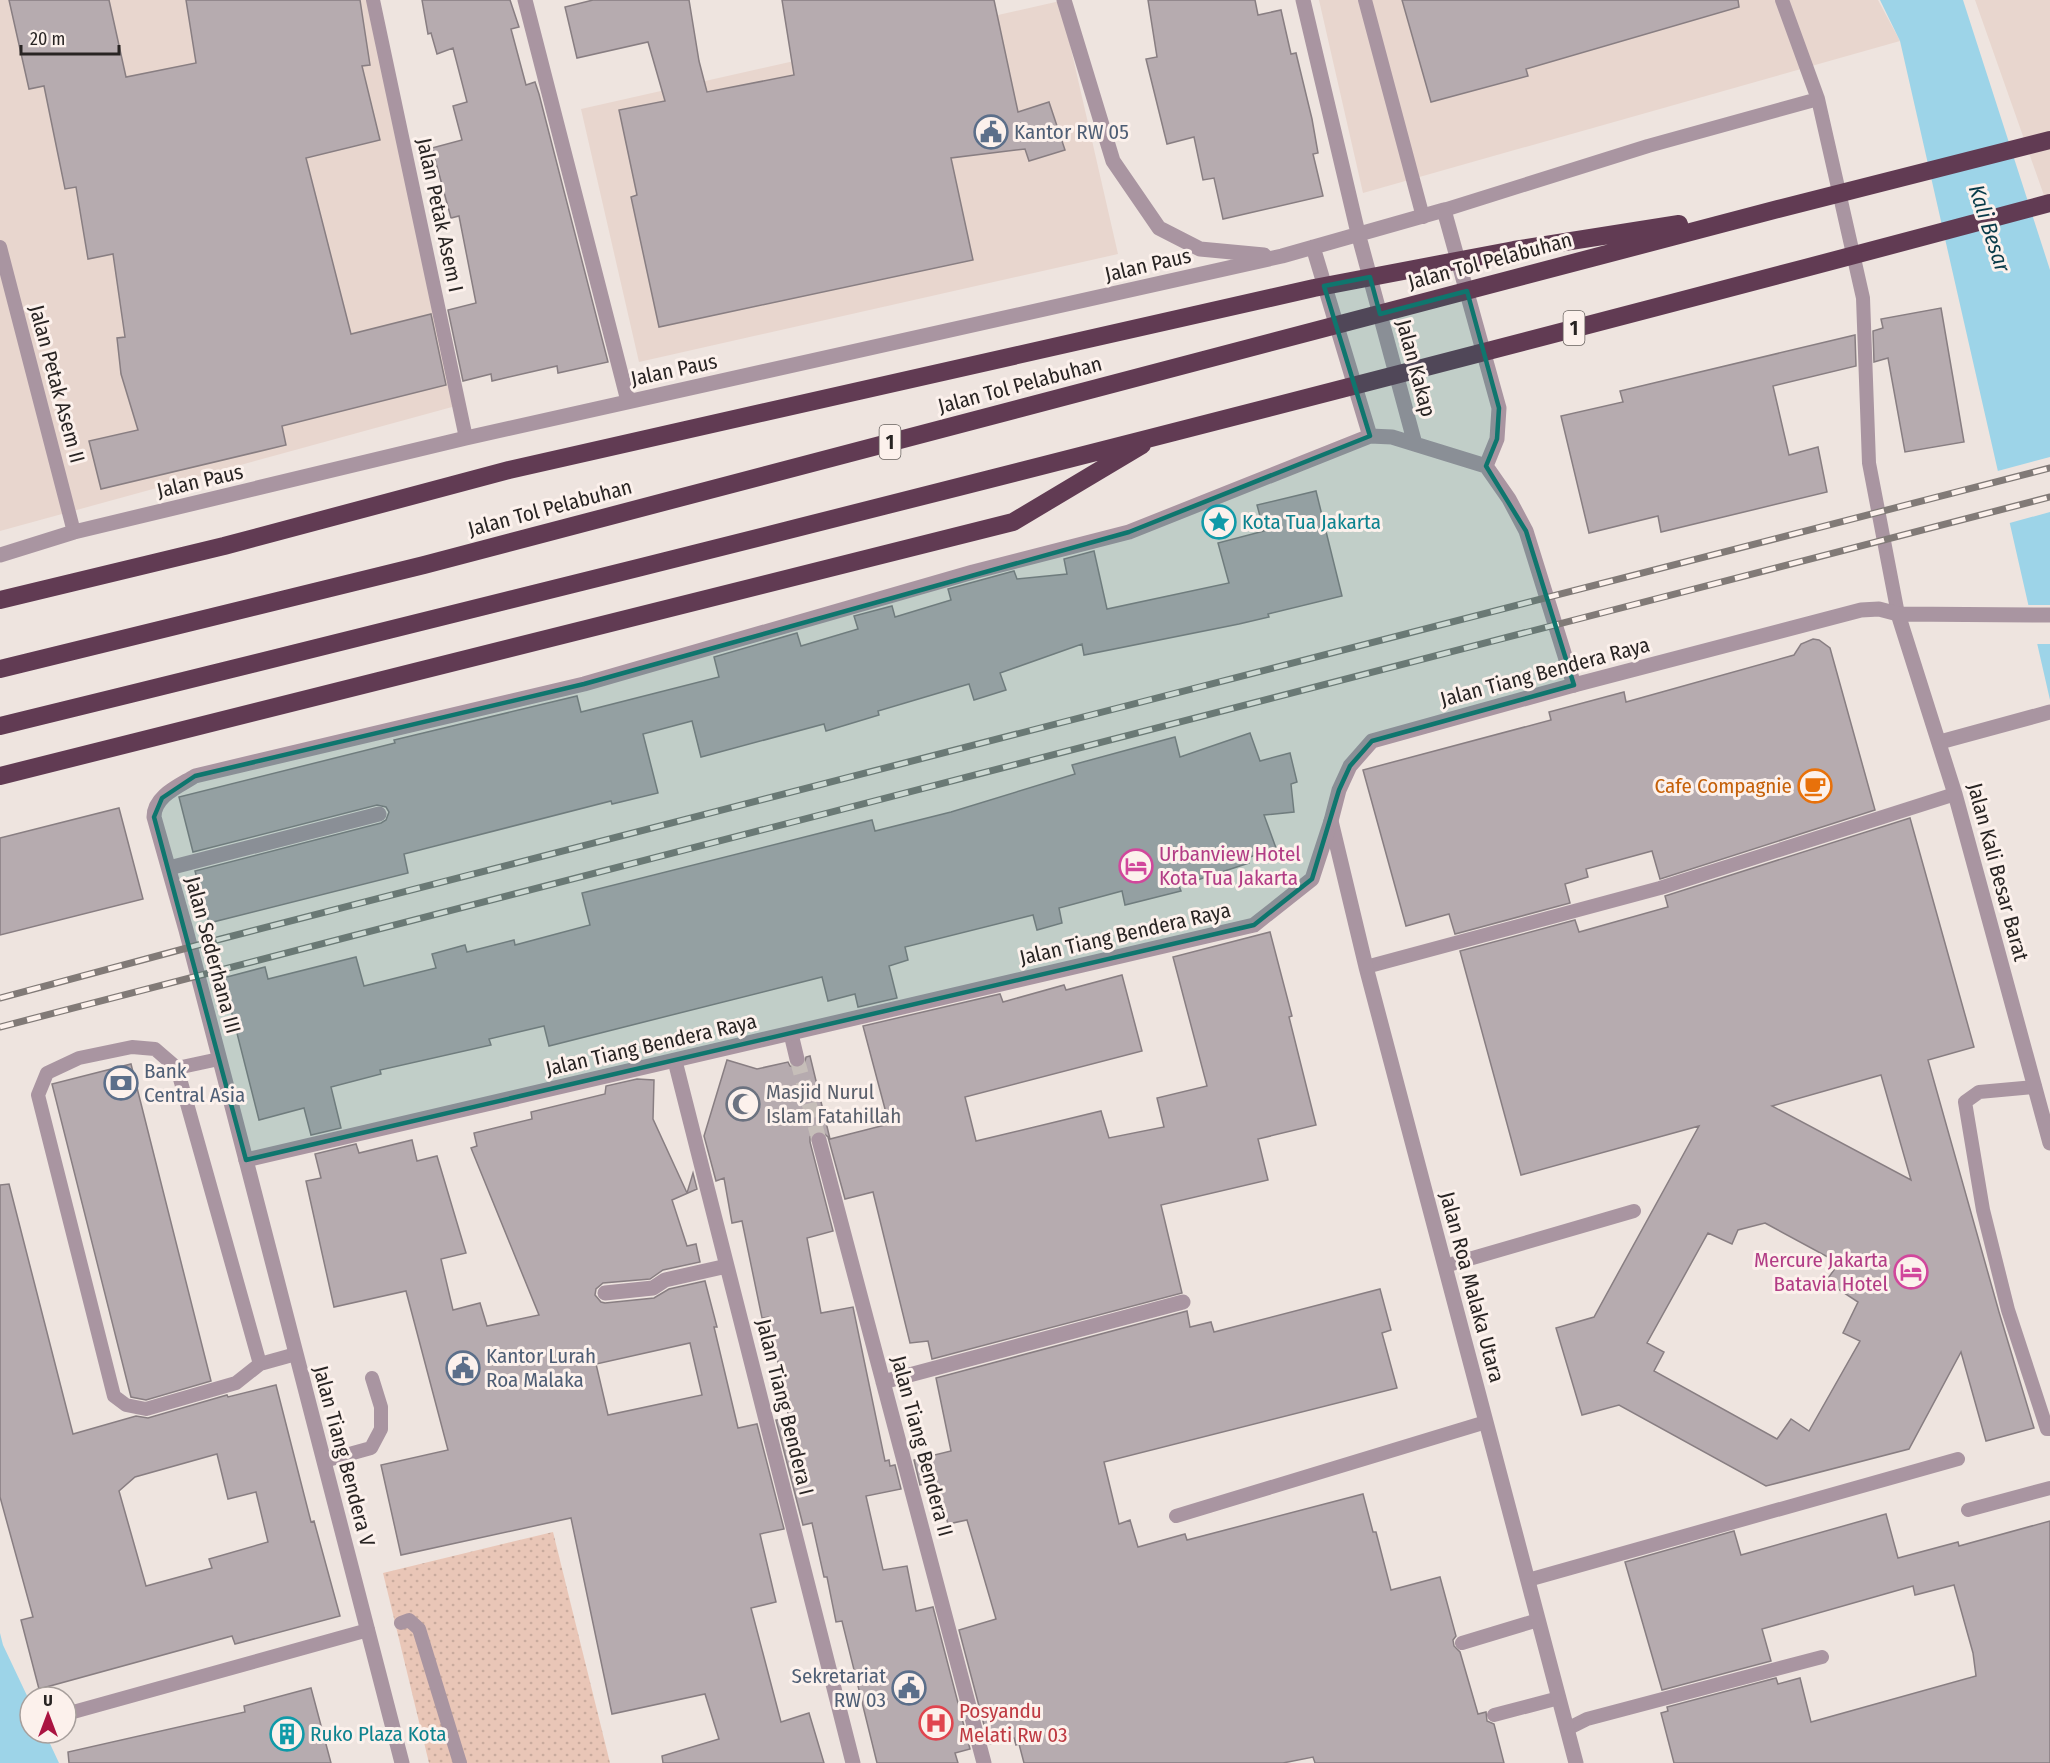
<svg xmlns="http://www.w3.org/2000/svg" width="2050" height="1763" font-family="'Fira Sans Condensed',sans-serif">
<style>
.built{fill:#e8d6ce}
.green{fill:url(#green-dots)}
.water{fill:#9dd4e8}
.pier{fill:#eee4df}
.building{fill:#b6abaf;stroke:#887e82;stroke-width:1.5;fill-rule:evenodd}
.lines{fill:none;stroke-linecap:round;stroke-linejoin:round}
.minor-tunnel{stroke:#c6beb9;stroke-width:15;stroke-dasharray:15 8;stroke-linecap:butt}
.service{stroke:#a995a1;stroke-width:14}
.pedestrian{stroke:#a995a1;stroke-width:15}
.minor{stroke:#a995a1;stroke-width:15}
.tertiary{stroke:#a995a1;stroke-width:15}
.motorway{stroke:#613b53;stroke-width:18}
.rail-casing{stroke:#817a77;stroke-width:7}
.rail{stroke:#fcf1ec;stroke-width:4.5;stroke-dasharray:14;stroke-linecap:butt}
.marked{fill:#0f766e;fill-opacity:0.2;stroke:#0f766e;stroke-width:4.5;stroke-linejoin:round}
.labels{text-anchor:middle;stroke-width:6;stroke-linejoin:round;paint-order:stroke}
.shield{fill:#fcf1ec;stroke:#68625f;stroke-width:1.5}
.shield-label{font-size:20px;font-weight:bold;fill:#282423}
.service-label{font-size:21px;fill:#4e5e75;stroke:#fcf1ec;text-anchor:start}
.street-label{font-size:21px;fill:#282423;stroke:#fcf1ec}
.culture-label{font-size:21px;fill:#0d838f;stroke:#fcf1ec;text-anchor:start}
.food-label{font-size:21px;fill:#c56008;stroke:#fcf1ec;text-anchor:end}
.hotel-label{font-size:21px;fill:#b23c85;stroke:#fcf1ec;text-anchor:start}
.worship-label{font-size:21px;fill:#5b616d;stroke:#fcf1ec;text-anchor:start}
.health-label{font-size:21px;fill:#be3a42;stroke:#fcf1ec;text-anchor:start}
.water-label{font-size:22px;font-style:italic;fill:#083b49;stroke:#fcf1ec}
</style>
<defs>
<pattern id="green-dots" width="8" height="8" patternUnits="userSpaceOnUse" patternTransform="scale(1.5)"><rect width="8" height="8" fill="#e9c6b7"/><path d="M2 2h.1M6 6h.1" fill="none" stroke="#c8aa9d" stroke-width="1.8" stroke-linecap="round"/></pattern>
</defs>
<rect width="100%" height="100%" fill="#eee4df"/>
<!-- built -->
<path class="built" d="M 0,0 L 373,0 L 463,404 L 0,531 Z
M 1319,0 L 1878,0 L 1900,41 L 1363,193 Z
M 1975,0 L 2050,0 L 2050,204 L 2047,204 Z
M 1060,1 L 1118,254 L 639,362 L 581,109 Z"/>
<!-- green -->
<path class="green" d="M 553,1532 L 610,1763 L 429,1763 L 383,1573 Z"/>
<!-- water -->
<path class="water" d="M 1880,0 L 1963,0 L 2050,270 L 2050,700 L 1900,41 Z
M 0,1633 L 3,1645 L 30,1702 L 30,1733 L 45,1733 L 59,1763 L 0,1763 Z"/>
<!-- pier -->
<path class="pier" d="M 2050,457 L 2050,512 L 2006,524 L 1994,472 Z
M 2024,605 L 2050,605 L 2050,644 L 2033,644 Z"/>
<!-- building -->
<path class="building" d="M 9,0 L 109,0 L 126,77 L 196,63 L 186,0 L 360,0 L 370,65 L 362,66 L 380,140 L 306,158 L 351,334 L 431,314 L 446,385 L 282,426 L 286,445 L 101,489 L 89,441 L 138,430 L 121,374 L 117,338 L 125,337 L 113,254 L 88,259 L 76,187 L 65,189 L 44,86 L 29,89 Z
M 422,0 L 510,0 L 519,27 L 511,29 L 526,85 L 535,82 L 539,94 L 608,362 L 558,373 L 557,366 L 492,381 L 491,374 L 463,381 L 448,310 L 476,303 L 459,216 L 451,218 L 432,148 L 462,140 L 453,106 L 467,102 L 453,48 L 437,54 L 431,33 L 428,34 Z
M 593,0 L 689,0 L 699,61 L 707,92 L 794,75 L 782,0 L 994,0 L 1018,112 L 1049,102 L 1065,150 L 1029,161 L 1025,149 L 951,158 L 973,260 L 659,327 L 631,197 L 637,195 L 619,110 L 665,101 L 648,42 L 577,58 L 565,7 Z
M 1148,0 L 1255,0 L 1258,15 L 1281,10 L 1291,54 L 1296,53 L 1312,119 L 1318,153 L 1313,154 L 1323,196 L 1223,219 L 1214,178 L 1203,180 L 1194,137 L 1167,144 L 1146,59 L 1157,57 Z
M 1402,0 L 1738,0 L 1739,7 L 1526,69 L 1528,76 L 1431,102 Z
M 1941,308 L 1964,442 L 1905,452 L 1888,358 L 1874,362 L 1873,331 L 1883,328 L 1881,319 Z
M 1855,335 L 1856,366 L 1773,386 L 1789,455 L 1818,447 L 1827,492 L 1661,532 L 1658,516 L 1589,533 L 1561,416 L 1623,402 L 1620,391 Z
M 1316,491 L 1342,596 L 1268,614 L 1269,617 L 1239,624 L 1084,655 L 1082,644 L 1000,673 L 1006,690 L 974,700 L 969,684 L 878,711 L 879,715 L 826,731 L 824,724 L 701,757 L 692,721 L 643,734 L 658,793 L 612,804 L 611,801 L 404,854 L 408,873 L 209,923 L 195,871 L 381,823 L 386,820 L 389,812 L 386,807 L 377,805 L 193,852 L 179,797 L 395,743 L 394,740 L 577,696 L 581,712 L 719,677 L 714,657 L 797,633 L 801,646 L 858,629 L 854,616 L 892,606 L 895,617 L 951,600 L 948,589 L 1014,571 L 1017,579 L 1067,574 L 1064,559 L 1094,551 L 1107,609 L 1229,583 L 1218,543 L 1264,531 L 1257,505 Z
M 1813,639 L 1819,640 L 1830,648 L 1875,810 L 1660,879 L 1652,851 L 1586,869 L 1588,877 L 1565,884 L 1570,903 L 1455,934 L 1449,914 L 1406,926 L 1363,770 L 1551,720 L 1549,712 L 1624,692 L 1626,702 L 1794,655 L 1801,644 Z
M 1250,733 L 1260,761 L 1290,753 L 1297,782 L 1291,784 L 1294,812 L 1264,815 L 1276,848 L 1247,858 L 1249,863 L 1179,886 L 1181,891 L 1125,905 L 1122,891 L 1059,908 L 1062,923 L 1037,930 L 1033,915 L 905,947 L 908,960 L 889,966 L 897,998 L 858,1007 L 855,994 L 828,1001 L 822,977 L 549,1046 L 544,1026 L 489,1039 L 491,1045 L 380,1070 L 381,1074 L 331,1087 L 341,1128 L 311,1135 L 304,1108 L 259,1120 L 223,978 L 265,967 L 268,979 L 356,957 L 364,986 L 436,968 L 432,954 L 465,945 L 467,952 L 514,940 L 515,945 L 590,925 L 582,893 L 872,820 L 875,831 L 951,812 L 1075,774 L 1072,765 L 1175,737 L 1180,757 Z
M 119,808 L 143,899 L 0,935 L 0,838 Z
M 1910,818 L 1974,1047 L 1928,1060 L 1999,1312 L 2034,1428 L 1986,1441 L 1961,1352 L 1909,1449 L 1766,1486 L 1619,1405 L 1582,1415 L 1556,1328 L 1594,1317 L 1699,1126 L 1521,1175 L 1460,951 L 1575,920 L 1579,932 L 1668,907 L 1665,896 ZM 1881,1075 L 1911,1180 L 1772,1106 ZM 1765,1223 L 1839,1263 L 1826,1281 L 1858,1302 L 1843,1333 L 1860,1341 L 1809,1431 L 1791,1419 L 1777,1439 L 1654,1371 L 1664,1352 L 1647,1343 L 1708,1233 L 1732,1244 L 1738,1230 Z
M 1270,932 L 1292,1016 L 1289,1017 L 1316,1125 L 1258,1139 L 1268,1180 L 1161,1205 L 1182,1293 L 932,1359 L 928,1341 L 910,1343 L 873,1192 L 845,1199 L 828,1137 L 821,1131 L 813,1133 L 810,1137 L 810,1142 L 833,1231 L 807,1238 L 821,1313 L 853,1307 L 885,1461 L 889,1460 L 890,1466 L 895,1465 L 901,1489 L 866,1496 L 883,1570 L 907,1566 L 916,1611 L 933,1607 L 970,1749 L 955,1753 L 958,1763 L 877,1763 L 842,1621 L 836,1622 L 827,1577 L 824,1577 L 812,1523 L 803,1525 L 776,1420 L 789,1418 L 769,1317 L 762,1318 L 742,1221 L 732,1223 L 724,1178 L 716,1181 L 704,1136 L 727,1060 L 757,1069 L 788,1062 L 790,1066 L 799,1069 L 804,1066 L 806,1057 L 810,1056 L 830,1139 L 889,1124 L 863,1026 L 1000,994 L 1003,1002 L 1064,985 L 1066,990 L 1122,975 L 1142,1051 L 965,1097 L 976,1141 L 1101,1111 L 1109,1138 L 1164,1127 L 1157,1098 L 1207,1086 L 1173,957 Z
M 131,1064 L 211,1381 L 146,1400 L 131,1397 L 52,1084 Z
M 637,1079 L 654,1080 L 653,1119 L 687,1193 L 693,1173 L 697,1189 L 672,1200 L 687,1246 L 696,1244 L 700,1262 L 663,1270 L 650,1279 L 603,1283 L 596,1289 L 595,1295 L 601,1302 L 605,1303 L 654,1298 L 669,1289 L 705,1281 L 717,1327 L 714,1327 L 738,1428 L 757,1424 L 784,1529 L 760,1534 L 776,1602 L 751,1608 L 781,1722 L 809,1713 L 824,1763 L 663,1763 L 662,1756 L 719,1739 L 705,1694 L 612,1714 L 571,1518 L 401,1555 L 381,1465 L 448,1450 L 406,1291 L 334,1307 L 306,1181 L 321,1178 L 315,1154 L 356,1144 L 359,1153 L 412,1140 L 417,1161 L 437,1156 L 466,1253 L 441,1259 L 453,1310 L 480,1303 L 487,1326 L 539,1315 L 471,1148 L 477,1146 L 474,1133 L 532,1119 L 531,1112 L 605,1094 L 606,1086 ZM 690,1343 L 702,1395 L 608,1415 L 596,1364 Z
M 9,1184 L 73,1434 L 136,1416 L 148,1418 L 227,1395 L 228,1397 L 276,1385 L 311,1522 L 314,1521 L 340,1616 L 235,1644 L 232,1636 L 39,1689 L 21,1620 L 33,1617 L 0,1497 L 0,1185 ZM 217,1454 L 228,1499 L 256,1492 L 268,1542 L 209,1559 L 212,1568 L 146,1586 L 119,1491 L 135,1477 Z
M 1380,1289 L 1391,1330 L 1382,1333 L 1397,1388 L 1104,1462 L 1119,1524 L 1130,1520 L 1138,1547 L 1185,1534 L 1187,1540 L 1363,1494 L 1373,1532 L 1376,1532 L 1391,1590 L 1440,1577 L 1456,1636 L 1453,1640 L 1454,1646 L 1460,1652 L 1478,1714 L 1486,1712 L 1487,1721 L 1494,1724 L 1504,1763 L 1315,1763 L 1313,1757 L 1283,1763 L 1024,1763 L 1019,1744 L 1016,1745 L 1014,1738 L 989,1744 L 959,1630 L 996,1619 L 967,1520 L 948,1524 L 937,1482 L 920,1485 L 914,1460 L 951,1451 L 936,1378 L 1187,1311 L 1190,1327 L 1211,1322 L 1214,1332 Z
M 1886,1514 L 1898,1558 L 1958,1542 L 1959,1546 L 2050,1521 L 2050,1763 L 1674,1763 L 1661,1713 L 1668,1711 L 1667,1707 L 1776,1678 L 1778,1684 L 1800,1678 L 1811,1722 L 1976,1676 L 1973,1653 L 1954,1585 L 1915,1595 L 1913,1586 L 1762,1629 L 1771,1661 L 1662,1690 L 1625,1562 L 1734,1531 L 1741,1555 Z
M 311,1688 L 331,1763 L 69,1763 L 68,1752 L 245,1712 L 244,1706 Z"/>
<g class="lines">
<!-- minor-tunnel -->
<path class="minor-tunnel" d="M 797,1059 L 819,1140"/>
<!-- service -->
<path class="service" d="M 373,0 L 466,438
M 1365,0 L 1423,217
M 1782,0 L 1818,99 L 1863,298 L 1869,463 L 1898,614
M 1444,210 L 1648,146 L 1818,99
M 0,247 L 74,532
M 1366,967 L 1660,888 L 1955,794
M 177,1068 L 219,1059
M 2035,1087 L 1979,1092 L 1965,1102 L 1983,1210 L 2008,1310 L 2047,1429 L 2050,1429
M 1445,1266 L 1634,1211
M 260,1364 L 236,1383 L 146,1409 L 126,1405 L 114,1396 L 38,1095 L 47,1073 L 79,1058 L 132,1047 L 155,1049 L 177,1068 L 260,1364 L 296,1354
M 324,1461 L 371,1448 L 381,1429 L 381,1407 L 372,1378
M 1968,1510 L 2050,1488
M 1176,1516 L 1486,1422
M 1528,1580 L 1958,1459
M 401,1623 L 409,1620 L 419,1629 L 460,1763
M 1462,1643 L 1538,1620
M 66,1714 L 368,1630
M 1494,1715 L 1559,1698
M 1567,1729 L 1587,1719 L 1822,1657"/>
<!-- pedestrian -->
<path class="pedestrian" d="M 1940,742 L 2050,712"/>
<!-- minor -->
<path class="minor" d="M 525,0 L 628,401
M 1064,0 L 1113,161 L 1159,228 L 1200,249 L 1264,255
M 1303,0 L 1358,233 L 1415,444
M 1313,247 L 1370,436
M 0,555 L 74,532 L 466,438 L 1282,256 L 1444,210 L 1499,408 L 1497,439 L 1486,466
M 1331,821 L 1366,967 L 1576,1763
M 169,868 L 379,814
M 791,1034 L 797,1059
M 675,1061 L 853,1763
M 819,1140 L 984,1763
M 246,1160 L 186,930 L 154,817 C 154,796 179,786 195,776 L 584,684 L 973,572 L 1129,532 L 1370,436 L 1392,437 L 1486,466 L 1509,499 L 1526,531 L 1574,685
M 605,1293 L 653,1288 L 665,1280 L 727,1266
M 883,1382 L 1183,1302"/>
<!-- tertiary -->
<path class="tertiary" d="M 1898,614 L 1955,794 L 2050,1143
M 402,1763 L 246,1160 L 1254,925 L 1312,879 L 1331,821 L 1339,790 L 1350,766 L 1372,741 L 1574,685 L 1861,610 L 1879,609 L 1898,614 L 2050,615"/>
<!-- motorway -->
<path class="motorway" d="M 0,600 L 224,546 L 509,470 L 1314,288 L 1514,250 L 1679,224
M 0,669 L 424,565 L 1778,209 L 2050,140
M 0,726 C 685,558 1369,385 2050,203
M 0,776 L 1013,522 L 1142,445"/>
<defs>
<path id="rail" d="M 0,998 L 213,941 L 2050,468
M 0,1027 L 2050,497"/>
</defs>
<!-- rail casing -->
<use href="#rail" class="rail-casing"/>
<!-- rail -->
<use href="#rail" class="rail"/>
</g>
<!-- marked area -->
<path class="marked" d="M 1370,277 L 1380,314 L 1467,291 L 1499,408 L 1497,439 L 1486,466 L 1526,531 L 1574,685 L 1372,741 L 1350,766 L 1339,790 L 1312,879 L 1254,925 L 246,1160 L 154,817 L 162,798 L 195,776 L 584,684 L 1129,532 L 1370,436 L 1324,286 Z"/>
<!-- icons -->
<defs>
<symbol id="civic-ring" viewBox="-11 -11 22 22"><circle r="9.5" fill="#fcf1ec" stroke="#5c6f8a" stroke-width="1.5"/><path d="M-.6-6.5H3V-4.5H.6V-3L4-1V1h2V6H-6V1h2V-1L-.6-3ZM-1.2 2.5V6h2.4V2.5Z" fill="#5c6f8a"/></symbol>
<symbol id="sight-ring" viewBox="-11 -11 22 22"><circle r="9.5" fill="#fcf1ec" stroke="#0f9aa8" stroke-width="1.5"/><path d="M0-6L1.8-2.2L6-1.7L2.9 1.2L3.7 5.4L0 3.3L-3.7 5.4L-2.9 1.2L-6-1.7L-1.8-2.2Z" fill="#0f9aa8"/></symbol>
<symbol id="cafe-ring" viewBox="-11 -11 22 22"><circle r="9.5" fill="#fcf1ec" stroke="#e8710a" stroke-width="1.5"/><path d="M-5.5-4.5H6V0H3Q3 3.5 0 3.5H-2.5Q-5.5 3.5-5.5 0ZM3-3.2v2h1.7v-2ZM-6 4.5H4V6H-6Z" fill="#e8710a"/></symbol>
<symbol id="hotel-ring" viewBox="-11 -11 22 22"><circle r="9.5" fill="#fcf1ec" stroke="#d1479c" stroke-width="1.5"/><path d="M-6-4.5h1.5V1H6V5H4.5V3h-9V5H-6ZM-4 0a1.8 1.8 0 1 1 3.6 0ZM.5 0V-2.5h3Q6-2.5 6 0Z" fill="#d1479c"/></symbol>
<symbol id="bank-ring" viewBox="-11 -11 22 22"><circle r="9.5" fill="#fcf1ec" stroke="#5c6f8a" stroke-width="1.5"/><path d="M-6-4H6V4H-6ZM0-2.3a2.3 2.3 0 1 0 0 4.6a2.3 2.3 0 1 0 0-4.6Z" fill="#5c6f8a"/></symbol>
<symbol id="mosque-ring" viewBox="-11 -11 22 22"><circle r="9.5" fill="#fcf1ec" stroke="#6b7280" stroke-width="1.5"/><path d="M3.5-4.9A6 6 0 1 0 3.5 4.9A5 5 0 1 1 3.5-4.9Z" fill="#6b7280"/></symbol>
<symbol id="hospital-ring" viewBox="-11 -11 22 22"><circle r="9.5" fill="#fcf1ec" stroke="#e0444e" stroke-width="1.5"/><path d="M-5-5h3v3.5h4V-5h3V5h-3V1.5h-4V5h-3Z" fill="#e0444e"/></symbol>
<symbol id="building-ring" viewBox="-11 -11 22 22"><circle r="9.5" fill="#fcf1ec" stroke="#0f9aa8" stroke-width="1.5"/><path d="M-4-6H4V6H1V3H-1V6H-4ZM-2.5-4.3h1.7v1.8h-1.7ZM.8-4.3h1.7v1.8H.8ZM-2.5-1h1.7V.8h-1.7ZM.8-1h1.7V.8H.8Z" fill="#0f9aa8"/></symbol>
</defs>
<g fill-rule="evenodd">
<use href="#civic-ring" x="972" y="113" width="38" height="38"/>
<use href="#sight-ring" x="1200" y="503" width="38" height="38"/>
<use href="#cafe-ring" x="1796" y="767" width="38" height="38"/>
<use href="#hotel-ring" x="1117" y="847" width="38" height="38"/>
<use href="#bank-ring" x="102" y="1064" width="38" height="38"/>
<use href="#mosque-ring" x="724" y="1085" width="38" height="38"/>
<use href="#hotel-ring" x="1892" y="1253" width="38" height="38"/>
<use href="#civic-ring" x="444" y="1349" width="38" height="38"/>
<use href="#civic-ring" x="890" y="1669" width="38" height="38"/>
<use href="#hospital-ring" x="917" y="1704" width="38" height="38"/>
<use href="#building-ring" x="268" y="1715" width="38" height="38"/>
</g>
<g class="labels">
<!-- shield labels -->
<g class="shield">
<rect x="1563.5" y="311" width="21" height="34" rx="4.5"/>
<rect x="879.5" y="425" width="21" height="34" rx="4.5"/>
</g>
<g class="shield-label">
<text x="1574" y="335">1</text>
<text x="890" y="449">1</text>
</g>
<!-- service labels -->
<g class="service-label">
<text x="1014" y="139">Kantor RW 05</text>
<text x="144" y="1078">Bank<tspan x="144" dy="24">Central Asia</tspan></text>
<text x="486" y="1363">Kantor Lurah<tspan x="486" dy="24">Roa Malaka</tspan></text>
<text x="886" y="1683" text-anchor="end">Sekretariat<tspan x="886" dy="24">RW 03</tspan></text>
</g>
<!-- street labels -->
<g class="street-label">
<text transform="translate(440 215) rotate(78)" y="7">Jalan Petak Asem I</text>
<text transform="translate(1490 261) rotate(-15)" y="7">Jalan Tol Pelabuhan</text>
<text transform="translate(1148 265) rotate(-13)" y="7">Jalan Paus</text>
<text transform="translate(1416 368) rotate(75)" y="7">Jalan Kakap</text>
<text transform="translate(674 370) rotate(-12)" y="7">Jalan Paus</text>
<text transform="translate(57 384) rotate(75)" y="7">Jalan Petak Asem II</text>
<text transform="translate(1020 385) rotate(-15)" y="7">Jalan Tol Pelabuhan</text>
<text transform="translate(200 481) rotate(-13)" y="7">Jalan Paus</text>
<text transform="translate(550 508) rotate(-15)" y="7">Jalan Tol Pelabuhan</text>
<text transform="translate(1545 672) rotate(-15)" y="7">Jalan Tiang Bendera Raya</text>
<text transform="translate(1998 872) rotate(75)" y="7">Jalan Kali Besar Barat</text>
<text transform="translate(1125 934) rotate(-13)" y="7">Jalan Tiang Bendera Raya</text>
<text transform="translate(213 955) rotate(75)" y="7">Jalan Sederhana III</text>
<text transform="translate(651 1045) rotate(-13)" y="7">Jalan Tiang Bendera Raya</text>
<text transform="translate(1472 1287) rotate(75)" y="7">Jalan Roa Malaka Utara</text>
<text transform="translate(785 1407) rotate(76)" y="7">Jalan Tiang Bendera I</text>
<text transform="translate(922 1446) rotate(75)" y="7">Jalan Tiang Bendera II</text>
<text transform="translate(344 1456) rotate(75)" y="7">Jalan Tiang Bendera V</text>
</g>
<!-- culture labels -->
<g class="culture-label">
<text x="1242" y="529">Kota Tua Jakarta</text>
<text x="310" y="1741">Ruko Plaza Kota</text>
</g>
<!-- food labels -->
<g class="food-label">
<text x="1792" y="793">Cafe Compagnie</text>
</g>
<!-- hotel labels -->
<g class="hotel-label">
<text x="1159" y="861">Urbanview Hotel<tspan x="1159" dy="24">Kota Tua Jakarta</tspan></text>
<text x="1888" y="1267" text-anchor="end">Mercure Jakarta<tspan x="1888" dy="24">Batavia Hotel</tspan></text>
</g>
<!-- worship labels -->
<g class="worship-label">
<text x="766" y="1099">Masjid Nurul<tspan x="766" dy="24">Islam Fatahillah</tspan></text>
</g>
<!-- health labels -->
<g class="health-label">
<text x="959" y="1718">Posyandu<tspan x="959" dy="24">Melati Rw 03</tspan></text>
</g>
<!-- water labels -->
<g class="water-label">
<text transform="translate(1990 228) rotate(72)" y="8">Kali Besar</text>
</g>
</g>
<!-- north arrow -->
<g transform="translate(48 1715)"><circle r="28" fill="#fcf1ec" stroke="#a79f9c" stroke-width="1.5"/>
<path d="M0-4.5L10 22L0 15L-10 22Z" fill="#aa1441"/>
<text y="-9" font-size="16" font-weight="bold" text-anchor="middle" fill="#282423">U</text>
</g>
<!-- scale -->
<path d="M21 45v9h98v-9" fill="none" stroke="#282423" stroke-width="3"/>
<text x="30" y="45" font-size="18" fill="#282423" stroke="#fcf1ec" stroke-width="4.5" paint-order="stroke">20 m</text>
</svg>
